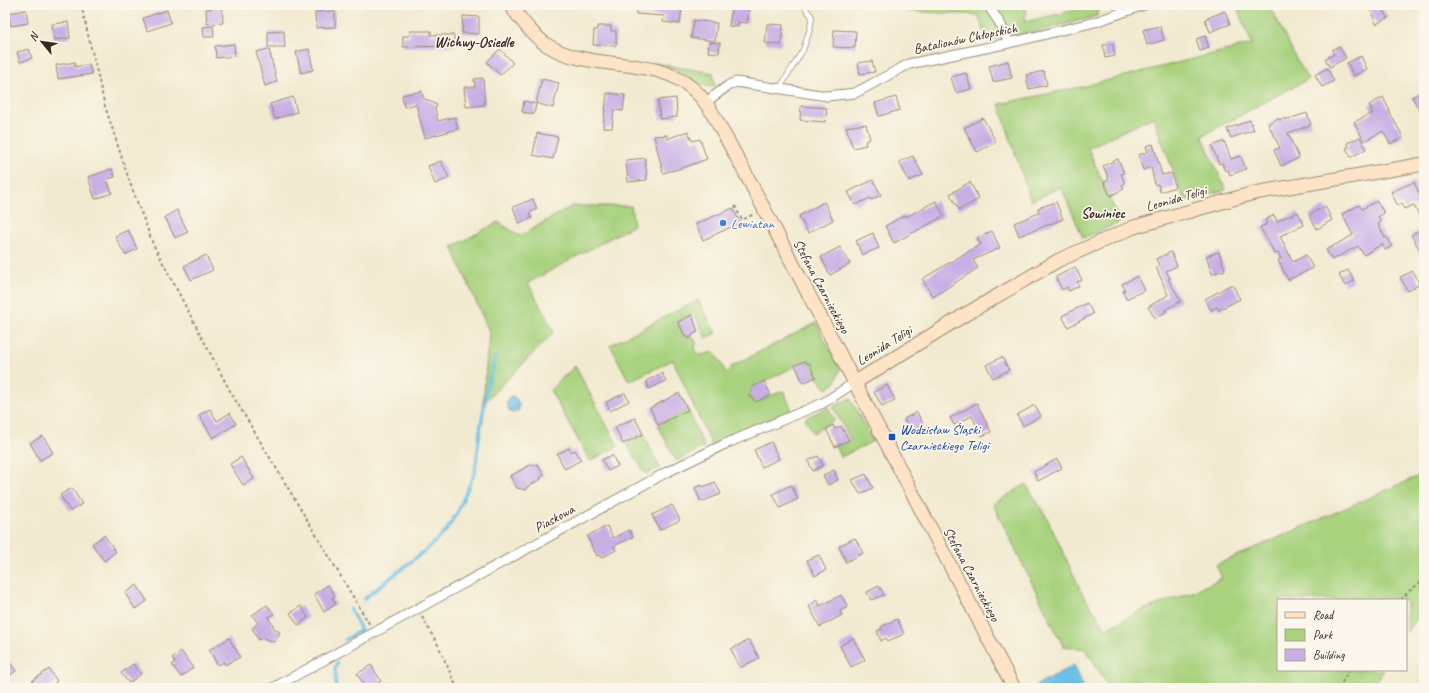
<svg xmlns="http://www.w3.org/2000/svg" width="1429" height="693" font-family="Caveat,sans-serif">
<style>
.green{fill:#a8d27e;stroke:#727e4e}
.water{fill:#6bc0e7;stroke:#537582}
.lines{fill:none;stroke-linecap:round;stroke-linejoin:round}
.stream{stroke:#6bc0e7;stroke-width:3}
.building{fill:#c9aee5}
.lane-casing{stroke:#968a77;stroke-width:6}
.street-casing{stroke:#968a77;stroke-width:11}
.secondary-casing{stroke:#968a77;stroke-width:15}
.path{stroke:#968a77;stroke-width:2;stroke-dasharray:3 3;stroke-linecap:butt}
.lane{stroke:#fff;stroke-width:4.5}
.street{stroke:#fff;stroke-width:9}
.secondary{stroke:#fee4c6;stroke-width:13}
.shop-dot{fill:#3f7fe0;stroke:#fbf7ec;stroke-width:1.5}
.transit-dot{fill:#1a4fb4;stroke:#fbf7ec;stroke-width:1.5}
.labels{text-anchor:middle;stroke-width:3.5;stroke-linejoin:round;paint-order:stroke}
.street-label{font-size:14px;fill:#3b2a1e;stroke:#fbf7ec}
.shop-label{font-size:14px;fill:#366cbe;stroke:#fbf7ec;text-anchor:start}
.transit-label{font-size:14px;fill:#164399;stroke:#fbf7ec;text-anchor:start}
.neighbourhood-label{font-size:15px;font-weight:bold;fill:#3b2a1e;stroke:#fbf7ec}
</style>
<rect width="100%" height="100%" fill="#fbf7ec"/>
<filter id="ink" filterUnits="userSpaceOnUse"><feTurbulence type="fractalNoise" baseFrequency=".025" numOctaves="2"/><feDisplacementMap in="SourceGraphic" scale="8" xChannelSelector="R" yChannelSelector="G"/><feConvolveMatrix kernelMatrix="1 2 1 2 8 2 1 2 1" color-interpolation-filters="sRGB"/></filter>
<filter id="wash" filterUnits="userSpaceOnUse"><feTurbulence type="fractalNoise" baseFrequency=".012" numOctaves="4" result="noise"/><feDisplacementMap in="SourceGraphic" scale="16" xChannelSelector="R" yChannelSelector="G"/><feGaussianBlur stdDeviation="0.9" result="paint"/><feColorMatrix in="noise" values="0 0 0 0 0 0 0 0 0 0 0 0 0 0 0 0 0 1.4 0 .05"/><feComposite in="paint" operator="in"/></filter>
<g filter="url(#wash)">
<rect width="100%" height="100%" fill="#f2ead0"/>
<!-- green -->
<path class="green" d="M 901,5 L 983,5 L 995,24 L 999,39 L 987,40 L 978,15 L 908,11 Z
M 1005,5 L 1023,5 L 1027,10 L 1024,22 L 1093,6 L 1098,9 L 1097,16 L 1019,36 L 1011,34 L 999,10 Z
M 1236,5 L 1270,5 L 1295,57 L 1308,79 L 1202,136 L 1226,190 L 1184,200 L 1153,117 L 1088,148 L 1120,222 L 1083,238 L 1061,187 L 1031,201 L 999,104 L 1081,87 L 1252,44 Z
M 655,63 L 713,73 L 715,86 C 700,88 696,81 684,74 C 675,68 665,66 655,63 Z
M 572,206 L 631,206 L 634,225 L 528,283 L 554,332 L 483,404 L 489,331 L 452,247 L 498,222 L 520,236 Z
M 698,300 L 716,333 L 706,338 L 694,313 L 677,321 L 686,337 L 694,338 L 696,342 L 695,351 L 701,355 L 714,352 L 720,361 L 726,373 L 732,366 L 816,323 L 840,369 L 835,383 L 827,389 L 816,377 L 809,364 L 807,364 L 805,361 L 752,388 L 753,392 L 749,396 L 753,401 L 756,399 L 758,401 L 783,391 L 792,410 L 712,446 L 673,360 L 629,381 L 610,345 Z
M 575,366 L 618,446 L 590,461 L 550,390 Z
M 850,398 L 873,441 L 841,457 L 836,448 L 851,440 L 833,407 Z
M 828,407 L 835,420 L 813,433 L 805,418 Z
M 688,410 L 704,447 L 676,461 L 658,425 Z
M 643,434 L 660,468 L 646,474 L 625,442 Z
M 1421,475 L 1424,475 L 1424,612 L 1413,622 L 1406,633 L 1406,600 L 1278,600 L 1278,670 L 1383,670 L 1371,688 L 1140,688 L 1135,679 L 1124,688 L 1109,688 L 1086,649 L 1063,646 L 993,504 L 1026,484 L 1047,518 L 1083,595 L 1106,629 L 1143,610 L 1190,593 L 1222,578 L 1216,565 Z"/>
<!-- water -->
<path class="water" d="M 512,396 C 518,399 520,404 519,410 L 513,413 L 510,412 L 506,403 L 509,397 Z
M 1074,665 L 1083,686 L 1079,688 L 1036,688 L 1035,686 Z"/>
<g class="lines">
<!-- stream -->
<path class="stream" d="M 364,599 L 428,548 L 446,531 L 457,513 L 475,472 L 480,430 L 488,384 L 496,355
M 345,640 L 361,630 L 350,609
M 336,688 L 335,668 L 337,663"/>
</g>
<g id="blocks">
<!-- building -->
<path class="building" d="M 637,5 L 682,5 L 680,24 L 663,22 L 664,16 L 636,14 Z
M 732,5 L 741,5 L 740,9 L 749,10 L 747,23 L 738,22 L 738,27 L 729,26 Z
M 1368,5 L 1381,5 L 1388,18 L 1376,24 Z
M 222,8 L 223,23 L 207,24 L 206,9 Z
M 26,10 L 28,23 L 11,26 L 8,13 Z
M 167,10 L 171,23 L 147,31 L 143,18 Z
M 335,11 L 335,27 L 316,28 L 315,12 Z
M 1225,11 L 1230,24 L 1210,32 L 1205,19 Z
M 463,16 L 479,17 L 479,34 L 462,33 Z
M 694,20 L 717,23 L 715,41 L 691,38 Z
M 68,22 L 70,38 L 54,40 L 52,24 Z
M 767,24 L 783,25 L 781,45 L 765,43 Z
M 213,26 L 214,37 L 204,37 L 203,27 Z
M 598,26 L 611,26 L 611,31 L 616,31 L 616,46 L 593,45 L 594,30 L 597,30 Z
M 1160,26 L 1164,40 L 1147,45 L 1143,30 Z
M 834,30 L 856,31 L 855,48 L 833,47 Z
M 284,31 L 285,47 L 268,47 L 268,32 Z
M 410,31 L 431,31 L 431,35 L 454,35 L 454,46 L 403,47 L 403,36 L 410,36 Z
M 1205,36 L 1209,48 L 1200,51 L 1196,39 Z
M 709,42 L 720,43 L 719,53 L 708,52 Z
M 234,44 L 235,56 L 216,58 L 215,46 Z
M 1113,44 L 1115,56 L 1105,58 L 1103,45 Z
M 1339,46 L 1346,58 L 1330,67 L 1325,59 L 1334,54 L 1332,50 Z
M 29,49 L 32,58 L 20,62 L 17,52 Z
M 269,49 L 277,82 L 265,86 L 256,52 Z
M 309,49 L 313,70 L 301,73 L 296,52 Z
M 500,49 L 513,63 L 500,75 L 487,62 Z
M 1361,56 L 1367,69 L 1354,76 L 1347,63 Z
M 872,61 L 875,72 L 860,74 L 858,63 Z
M 1008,61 L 1012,78 L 993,82 L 989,66 Z
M 75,62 L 75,67 L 89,64 L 92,74 L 58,79 L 56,65 Z
M 1327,68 L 1334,81 L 1322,87 L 1315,75 Z
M 1044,71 L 1047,85 L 1029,89 L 1026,75 Z
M 966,73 L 971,89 L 956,93 L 951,77 Z
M 483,78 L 485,105 L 466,107 L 464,87 L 475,87 L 474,79 Z
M 542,79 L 559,83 L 553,108 L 536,103 Z
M 422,91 L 423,98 L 437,105 L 435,109 L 438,121 L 455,117 L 458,129 L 425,138 L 416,104 L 404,107 L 402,95 Z
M 1424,91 L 1424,119 L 1412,97 Z
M 607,93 L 625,95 L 623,111 L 614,110 L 612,128 L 603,128 Z
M 293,97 L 297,112 L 275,119 L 270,104 Z
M 896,97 L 900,110 L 879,116 L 875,103 Z
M 1383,97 L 1390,111 L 1389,111 L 1403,137 L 1390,144 L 1383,131 L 1364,141 L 1354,122 L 1373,113 L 1369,105 Z
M 676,98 L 677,117 L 660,119 L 658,100 Z
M 524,101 L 536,104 L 534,114 L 522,112 Z
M 801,106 L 827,108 L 825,122 L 800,120 Z
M 1307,113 L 1311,125 L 1288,133 L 1299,158 L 1281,166 L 1274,150 L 1280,148 L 1268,124 L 1278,118 L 1279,120 L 1284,118 L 1285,120 Z
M 983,118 L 996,142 L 977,152 L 964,128 Z
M 1250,120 L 1254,130 L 1231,138 L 1227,129 Z
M 866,124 L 870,139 L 865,141 L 866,145 L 853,148 L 846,127 Z
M 688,131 L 692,141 L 700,139 L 707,159 L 682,168 L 663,173 L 654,136 L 667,135 L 667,139 Z
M 537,133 L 558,137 L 553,159 L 533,155 Z
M 1360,137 L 1366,149 L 1351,157 L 1346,148 L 1349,147 L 1347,143 Z
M 1224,141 L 1231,159 L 1241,156 L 1246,169 L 1230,175 L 1228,170 L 1225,171 L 1222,163 L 1219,164 L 1212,146 Z
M 1153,144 L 1162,175 L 1172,173 L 1175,187 L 1160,192 L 1158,184 L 1155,185 L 1151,167 L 1143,170 L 1138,155 L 1148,152 L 1146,146 Z
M 913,156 L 923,175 L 909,181 L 899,162 Z
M 645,158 L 647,180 L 628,182 L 626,160 Z
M 1118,159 L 1124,173 L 1121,174 L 1125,183 L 1122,185 L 1124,189 L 1110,196 L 1104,182 L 1109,179 L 1103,166 Z
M 441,161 L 449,178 L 435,184 L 428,166 Z
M 112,169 L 115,177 L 107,179 L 112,193 L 95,199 L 88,177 Z
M 873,180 L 881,195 L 871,200 L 870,198 L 855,205 L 848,192 Z
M 970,182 L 979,199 L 959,210 L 950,194 Z
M 1414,182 L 1424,205 L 1424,227 L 1414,205 L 1404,209 L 1402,203 L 1398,206 L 1391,192 Z
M 533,199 L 537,209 L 529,213 L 532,218 L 519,223 L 513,207 Z
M 936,201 L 944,216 L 894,243 L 885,226 L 905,215 L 906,217 Z
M 1377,201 L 1384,213 L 1378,217 L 1381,222 L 1378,224 L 1385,238 L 1387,237 L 1392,246 L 1385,250 L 1382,244 L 1364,255 L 1358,246 L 1332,260 L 1326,250 L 1353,235 L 1342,214 L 1359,205 L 1362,209 Z
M 824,202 L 833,220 L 808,233 L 799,216 Z
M 1056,202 L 1063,219 L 1019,236 L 1014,223 L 1039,213 L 1038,208 Z
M 1325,206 L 1332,220 L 1317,229 L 1309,215 Z
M 733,208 L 740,223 L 703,240 L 696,224 Z
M 177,210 L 188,232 L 175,238 L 165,217 Z
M 1298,212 L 1304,225 L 1280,236 L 1293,262 L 1306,255 L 1313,268 L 1288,280 L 1278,260 L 1281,259 L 1278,253 L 1275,254 L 1260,227 L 1267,224 L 1265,220 L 1274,215 L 1277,221 Z
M 1424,228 L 1424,257 L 1411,235 Z
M 128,230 L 137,249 L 125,255 L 115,236 Z
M 992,231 L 1000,248 L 973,260 L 978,268 L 933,297 L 922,279 L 981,244 L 977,238 Z
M 873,233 L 879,248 L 862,255 L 856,241 Z
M 840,247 L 850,264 L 830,275 L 821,257 Z
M 1171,252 L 1177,266 L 1166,271 L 1170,278 L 1168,279 L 1181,301 L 1165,310 L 1166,312 L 1155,318 L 1148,307 L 1168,295 L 1156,267 L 1159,265 L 1156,259 Z
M 1219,252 L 1225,270 L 1212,274 L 1206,256 Z
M 206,255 L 213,270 L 191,280 L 184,266 Z
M 1075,267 L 1082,280 L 1077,282 L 1079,286 L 1069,291 L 1067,287 L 1062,290 L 1056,277 Z
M 1348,270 L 1354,281 L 1345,286 L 1339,275 Z
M 1413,271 L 1420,284 L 1408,291 L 1400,277 Z
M 1138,276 L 1145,290 L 1126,299 L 1123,291 L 1125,290 L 1122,284 Z
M 1232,284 L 1240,299 L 1219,310 L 1217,307 L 1211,310 L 1205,299 Z
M 1087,303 L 1093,314 L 1068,327 L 1062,316 Z
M 692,315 L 698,332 L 693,334 L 691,338 L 685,336 L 678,322 Z
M 1002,357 L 1009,370 L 993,378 L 986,365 Z
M 805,361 L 807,364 L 809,363 L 816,377 L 803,383 L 795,365 Z
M 662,373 L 666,381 L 649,389 L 646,381 Z
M 764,381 L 771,395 L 756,402 L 749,396 L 752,390 L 751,388 Z
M 887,385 L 895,400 L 882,406 L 874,392 Z
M 625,393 L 629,401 L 610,411 L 606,402 Z
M 679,393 L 688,410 L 658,425 L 650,408 Z
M 977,403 L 991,432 L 982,436 L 972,416 L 954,425 L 950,418 Z
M 1035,405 L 1041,416 L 1023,426 L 1017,415 Z
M 210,409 L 217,421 L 230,413 L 236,424 L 213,438 L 199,415 Z
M 917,412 L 923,424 L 910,431 L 904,419 Z
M 635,418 L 643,434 L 623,444 L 615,427 Z
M 833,425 L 835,429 L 841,426 L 849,440 L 835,447 L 826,429 Z
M 43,436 L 53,453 L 40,460 L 30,443 Z
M 771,442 L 779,459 L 762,467 L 754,450 Z
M 569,448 L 571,452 L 575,450 L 581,460 L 565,469 L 557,454 Z
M 612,455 L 618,466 L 608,471 L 602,460 Z
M 818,456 L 823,465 L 813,471 L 808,461 Z
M 241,457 L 254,479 L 243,485 L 230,464 Z
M 1057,459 L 1062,468 L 1038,481 L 1034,472 Z
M 532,464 L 533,466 L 537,464 L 544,475 L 540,478 L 541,479 L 527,487 L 526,490 L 517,488 L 510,476 Z
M 834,470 L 838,480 L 828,485 L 823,475 Z
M 866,474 L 873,488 L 860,494 L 852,480 Z
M 715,482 L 721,494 L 701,502 L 695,488 L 702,485 L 703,487 Z
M 791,485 L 798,499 L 780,508 L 773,494 Z
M 72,488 L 82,504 L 70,511 L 60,495 Z
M 672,505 L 680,520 L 660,530 L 652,515 Z
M 607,526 L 613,538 L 629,530 L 633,537 L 616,545 L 614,547 L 616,550 L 601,558 L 599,555 L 597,556 L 587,536 Z
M 104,535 L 116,552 L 104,561 L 92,544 Z
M 855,538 L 863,553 L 846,562 L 839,546 Z
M 819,555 L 826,570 L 815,576 L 807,560 Z
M 137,585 L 147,601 L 135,609 L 125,593 Z
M 328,585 L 335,596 L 332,598 L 336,604 L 324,612 L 314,594 Z
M 879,586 L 884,595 L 871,600 L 867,592 Z
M 841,595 L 848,607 L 840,611 L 842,615 L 820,627 L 809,606 L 817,600 L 820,606 Z
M 267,605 L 274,614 L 268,617 L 275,629 L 280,632 L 275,642 L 263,638 L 259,640 L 252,628 L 258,623 L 252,615 Z
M 301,606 L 308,618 L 298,625 L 290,613 Z
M 897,619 L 904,634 L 888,641 L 886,638 L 881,641 L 877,631 L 882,629 L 881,627 Z
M 229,638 L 240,657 L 225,665 L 224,662 L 218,665 L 209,650 Z
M 853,638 L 865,660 L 851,667 L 840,646 Z
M 749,640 L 759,658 L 740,668 L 731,649 Z
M 181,651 L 193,668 L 181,677 L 172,665 L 175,662 L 172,658 Z
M 5,656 L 16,671 L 5,679 Z
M 133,664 L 141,674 L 129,683 L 121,673 Z
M 371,665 L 381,681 L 370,688 L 366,688 L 357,674 Z
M 49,669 L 57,681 L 48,688 L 36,688 L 32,681 Z"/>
</g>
</g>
<g filter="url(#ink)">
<use href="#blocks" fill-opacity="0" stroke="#968a77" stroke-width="1"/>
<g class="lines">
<defs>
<path id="lane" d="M 779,89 L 803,50 L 810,29 L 812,17 L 804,6"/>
<path id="street" d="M 988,5 L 1001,25 L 1009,43
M 706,102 L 729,85 L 736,82 L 827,96 L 855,93 L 909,64 L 1009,43 L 1095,22 L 1144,5
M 273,688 L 667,472 L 725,444 L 823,403 L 854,383"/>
<path id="secondary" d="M 510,5 C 521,19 532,35 547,45 C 591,73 653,54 693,89 C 707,101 714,116 722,131 C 732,148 741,165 750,182 L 1014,688
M 854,383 L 966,314 L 1059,260 L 1134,227 L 1254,193 L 1424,164"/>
</defs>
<!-- lane casing -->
<use href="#lane" class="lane-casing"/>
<!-- street casing -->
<use href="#street" class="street-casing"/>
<!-- secondary casing -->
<use href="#secondary" class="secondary-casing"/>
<!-- path -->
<path class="path" d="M 81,5 L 105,106 L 130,183 L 153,244 L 230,391 L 370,625
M 735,206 L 742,220 L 754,214
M 1401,600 L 1409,591 L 1424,580
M 422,617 L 438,645 L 457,688
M 1339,688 L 1349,670"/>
<!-- lane -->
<use href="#lane" class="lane"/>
<!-- street -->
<use href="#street" class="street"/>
<!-- secondary -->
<use href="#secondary" class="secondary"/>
</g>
</g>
<!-- markers -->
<circle class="shop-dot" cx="723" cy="223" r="4"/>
<rect class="transit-dot" x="888" y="433" width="8" height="8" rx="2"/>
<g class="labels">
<!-- street labels -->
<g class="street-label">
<text transform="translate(965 38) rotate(-12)" y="5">Batalionów Chłopskich</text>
<text transform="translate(1176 198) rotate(-16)" y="5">Leonida Teligi</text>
<text transform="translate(822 286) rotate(62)" y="5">Stefana Czarnieckiego</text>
<text transform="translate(884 345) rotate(-32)" y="5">Leonida Teligi</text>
<text transform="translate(554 518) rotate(-29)" y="5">Piaskowa</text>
<text transform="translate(972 574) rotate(62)" y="5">Stefana Czarnieckiego</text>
</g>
<!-- shop labels -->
<g class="shop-label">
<text x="731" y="228">Lewiatan</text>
</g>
<!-- transit labels -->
<g class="transit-label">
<text x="900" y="434">Wodzisław Śląski<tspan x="900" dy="16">Czarnieckiego Teligi</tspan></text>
</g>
<!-- neighbourhood labels -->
<g class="neighbourhood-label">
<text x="474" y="47">Wichwy-Osiedle</text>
<text x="1103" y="218">Sowiniec</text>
</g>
</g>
<!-- margin -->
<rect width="1429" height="693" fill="none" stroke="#fbf7ec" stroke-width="20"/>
<!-- legend -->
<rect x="1277" y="599" width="130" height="72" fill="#fbf7ec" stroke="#aea59a"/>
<rect x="1285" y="612" width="20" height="6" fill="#fee4c6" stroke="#aea59a"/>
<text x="1313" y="619" font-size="12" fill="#3b2a1e">Road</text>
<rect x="1285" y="629" width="20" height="12" fill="#a8d27e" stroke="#aea59a"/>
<text x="1313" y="639" font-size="12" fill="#3b2a1e">Park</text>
<rect x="1285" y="649" width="20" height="12" fill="#c9aee5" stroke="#aea59a"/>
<text x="1313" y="659" font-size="12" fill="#3b2a1e">Building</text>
<!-- north arrow -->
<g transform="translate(42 42) rotate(299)" stroke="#fbf7ec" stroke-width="3" paint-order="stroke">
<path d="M0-3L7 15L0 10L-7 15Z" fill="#3b2a1e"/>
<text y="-6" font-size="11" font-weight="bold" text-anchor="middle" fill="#3b2a1e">N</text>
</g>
</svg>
